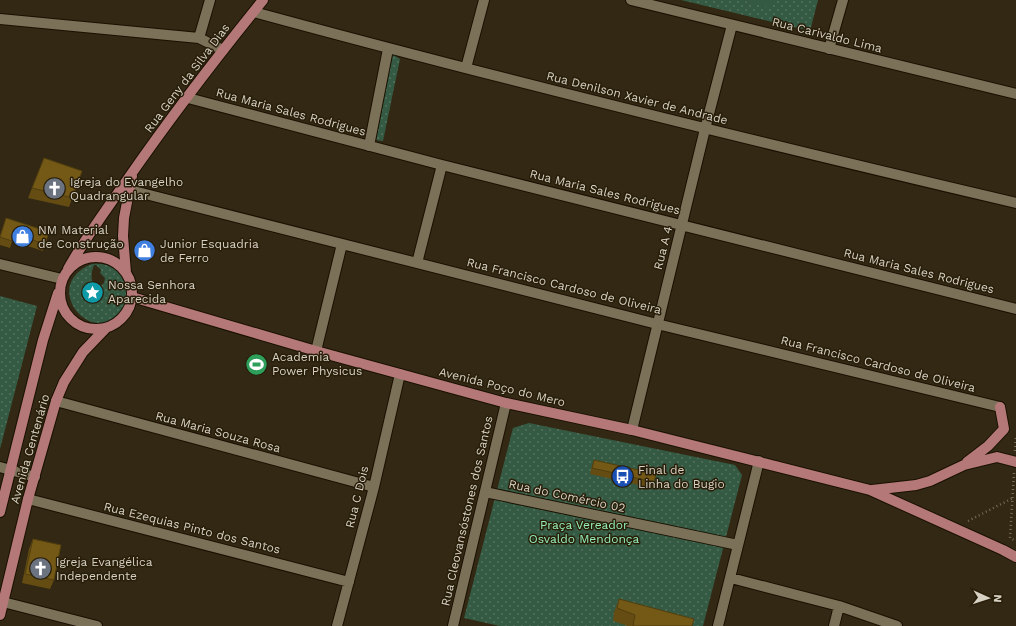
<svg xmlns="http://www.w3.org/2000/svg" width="1016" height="626" font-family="'Work Sans',sans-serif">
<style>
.green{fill:url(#green-dots);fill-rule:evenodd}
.pitch{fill:#355a43}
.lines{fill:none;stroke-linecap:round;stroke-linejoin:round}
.minor-casing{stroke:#1a1000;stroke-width:12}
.major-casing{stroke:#1a1000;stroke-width:12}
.path{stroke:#766d5c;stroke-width:2.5;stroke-dasharray:1 3;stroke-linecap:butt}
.minor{stroke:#7b7058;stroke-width:10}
.major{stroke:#b37877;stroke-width:10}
.wall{fill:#644c13}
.building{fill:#745816;stroke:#513e0f}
.labels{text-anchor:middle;stroke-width:3;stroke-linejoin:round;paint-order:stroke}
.street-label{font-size:12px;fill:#d7d1c4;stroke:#281e09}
.poi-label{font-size:12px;fill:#d7d1c4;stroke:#281e09;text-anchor:start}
.park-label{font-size:12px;fill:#94f0b8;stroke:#281e09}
</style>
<defs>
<pattern id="green-dots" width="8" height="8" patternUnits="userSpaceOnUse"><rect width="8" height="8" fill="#355a43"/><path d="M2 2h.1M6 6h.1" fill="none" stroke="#52715c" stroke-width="1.8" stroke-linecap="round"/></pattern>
</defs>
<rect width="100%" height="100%" fill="#322813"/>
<!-- green -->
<path class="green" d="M 681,0 L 818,0 L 810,31 Z
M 392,54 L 400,59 L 383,141 L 376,140 Z
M 92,264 C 107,262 121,269 126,284 C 129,294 128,305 121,313 C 89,348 40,284 92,264 ZM 94,265 L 96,265 L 101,270 L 100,273 L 105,278 L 104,283 L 99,287 C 89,284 91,273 94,265 Z
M 0,296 L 37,306 L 0,449 Z
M 529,423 L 735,465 L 742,475 L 703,626 L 500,626 L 464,618 L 513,428 Z"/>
<!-- pitch -->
<path class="pitch" d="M 741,0 L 773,0 L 771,8 Z"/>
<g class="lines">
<defs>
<path id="minor" d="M 631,0 L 1016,94
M 254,12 C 507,81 761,143 1016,203
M 0,19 L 199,38 L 223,50
M 199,38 L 210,0
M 829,49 L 843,0
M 466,68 L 484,0
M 188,98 L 442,165 L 1016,309
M 369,146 L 388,49
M 122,188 L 657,324 L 1000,407
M 417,263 L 442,165
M 0,264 L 62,279
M 316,351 L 342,244
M 56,401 L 374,487
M 632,430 L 705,129 L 732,25
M 0,467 L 35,477
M 485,492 L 738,545
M 28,499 L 349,582
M 731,578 L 839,606 L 897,626
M 3,602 L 97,626
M 337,626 L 374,487 L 400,374
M 453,626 L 506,403
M 718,626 L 759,461
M 834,626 L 839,606"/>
<path id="major" d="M60 293a36 36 0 1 1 72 0a36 36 0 1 1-72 0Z
M 68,269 C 85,238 107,209 127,180 C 170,118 216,58 263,0
M 126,273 L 123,236 L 124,218 L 132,176
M 132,297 L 316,351 L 506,403 L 632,430 L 870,490 L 1003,550 L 1016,557
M 967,462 L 988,446 L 1004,429 L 1000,407
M 872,490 L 916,485 L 930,481 L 964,465 L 997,457 L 1016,462
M 0,512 L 43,340 L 58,293
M 0,615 L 28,499 L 56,401 L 64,382 L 83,352 L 106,328"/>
</defs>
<!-- minor casing -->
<use href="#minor" class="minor-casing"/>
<!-- major casing -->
<use href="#major" class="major-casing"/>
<!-- path -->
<path class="path" d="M 1015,451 L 1016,437
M 1014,473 L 1010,538 L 1016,541
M 968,521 L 1013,498"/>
<!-- minor -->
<use href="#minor" class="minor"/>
<!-- major -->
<use href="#major" class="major"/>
</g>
<!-- wall -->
<path class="wall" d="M 82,171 L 69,207 L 28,198 L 32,188 Z
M 6,218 L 49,232 L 43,251 L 12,241 L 10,248 L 0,245 L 0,236 Z
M 594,460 L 654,482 L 652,488 L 590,474 L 592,466 Z
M 33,539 L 54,580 L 50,589 L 22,583 L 29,549 Z
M 619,599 L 692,626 L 628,626 L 613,621 L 614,612 Z"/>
<!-- building -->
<path class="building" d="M 44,158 L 82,171 L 73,198 L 32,188 Z
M 6,218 L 49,232 L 45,244 L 14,234 L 12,241 L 0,237 Z
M 594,460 L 656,474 L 654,482 L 592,468 Z
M 33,539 L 61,545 L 54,580 L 25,574 Z
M 619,599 L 694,619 L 692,626 L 633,626 L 635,615 L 617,608 Z"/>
<!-- icons -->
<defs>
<symbol id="church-disc" viewBox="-11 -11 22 22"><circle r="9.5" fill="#6b7280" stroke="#281e09"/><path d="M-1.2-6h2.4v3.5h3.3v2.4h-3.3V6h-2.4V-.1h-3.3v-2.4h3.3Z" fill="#fff"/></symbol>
<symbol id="shop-disc" viewBox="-11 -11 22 22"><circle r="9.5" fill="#3f7fe0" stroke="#281e09"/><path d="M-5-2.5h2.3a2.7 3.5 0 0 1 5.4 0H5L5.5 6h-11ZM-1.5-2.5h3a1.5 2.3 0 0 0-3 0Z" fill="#fff"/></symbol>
<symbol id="sight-disc" viewBox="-11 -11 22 22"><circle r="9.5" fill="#0f9aa8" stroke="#281e09"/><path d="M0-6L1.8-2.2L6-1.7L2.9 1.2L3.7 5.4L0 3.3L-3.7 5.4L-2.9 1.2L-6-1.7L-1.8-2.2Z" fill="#fff"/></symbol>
<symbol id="stadium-disc" viewBox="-11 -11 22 22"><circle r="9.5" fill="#2e9e5b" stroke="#281e09"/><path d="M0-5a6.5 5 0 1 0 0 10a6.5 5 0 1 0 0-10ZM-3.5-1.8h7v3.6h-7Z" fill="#fff"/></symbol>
<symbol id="bus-disc" viewBox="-11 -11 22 22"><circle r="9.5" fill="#1a4fb4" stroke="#281e09"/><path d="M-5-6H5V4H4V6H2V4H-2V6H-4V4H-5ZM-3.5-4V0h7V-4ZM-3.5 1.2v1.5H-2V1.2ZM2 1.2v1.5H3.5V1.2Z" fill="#fff"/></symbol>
</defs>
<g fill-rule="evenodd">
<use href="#church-disc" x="42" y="176" width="25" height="25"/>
<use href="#shop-disc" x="10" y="224" width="25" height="25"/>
<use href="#shop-disc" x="132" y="238" width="25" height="25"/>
<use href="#sight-disc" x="80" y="280" width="25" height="25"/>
<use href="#stadium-disc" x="244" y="352" width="25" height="25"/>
<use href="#bus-disc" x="610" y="464" width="25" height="25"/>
<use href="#church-disc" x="28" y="556" width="25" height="25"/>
</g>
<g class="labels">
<!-- street labels -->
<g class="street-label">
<text transform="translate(827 35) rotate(14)" y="4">Rua Carivaldo Lima</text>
<text transform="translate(187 78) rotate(-53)" y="4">Rua Geny da Silva Dias</text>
<text transform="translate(637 98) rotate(14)" y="4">Rua Denilson Xavier de Andrade</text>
<text transform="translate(291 112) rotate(15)" y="4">Rua Maria Sales Rodrigues</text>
<text transform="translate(605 192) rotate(14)" y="4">Rua Maria Sales Rodrigues</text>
<text transform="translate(663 248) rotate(-76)" y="4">Rua A 4</text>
<text transform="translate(919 271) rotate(14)" y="4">Rua Maria Sales Rodrigues</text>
<text transform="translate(564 286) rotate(14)" y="4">Rua Francisco Cardoso de Oliveira</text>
<text transform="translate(878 364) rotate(14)" y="4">Rua Francisco Cardoso de Oliveira</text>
<text transform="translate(502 387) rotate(14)" y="4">Avenida Poço do Mero</text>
<text transform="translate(218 432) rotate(15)" y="4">Rua Maria Souza Rosa</text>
<text transform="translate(30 449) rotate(-74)" y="4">Avenida Centenário</text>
<text transform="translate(567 496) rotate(12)" y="4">Rua do Comércio 02</text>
<text transform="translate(357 497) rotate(-76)" y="4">Rua C Dois</text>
<text transform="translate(467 511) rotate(-77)" y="4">Rua Cleovansóstones dos Santos</text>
<text transform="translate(192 528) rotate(14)" y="4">Rua Ezequias Pinto dos Santos</text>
</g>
<!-- poi labels -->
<g class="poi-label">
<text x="70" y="186">Igreja do Evangelho<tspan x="70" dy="14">Quadrangular</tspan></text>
<text x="38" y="234">NM Material<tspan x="38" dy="14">de Construção</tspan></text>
<text x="160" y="248">Junior Esquadria<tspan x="160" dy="14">de Ferro</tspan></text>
<text x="108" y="289">Nossa Senhora<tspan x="108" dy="14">Aparecida</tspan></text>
<text x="272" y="361">Academia<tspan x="272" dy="14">Power Physicus</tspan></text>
<text x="638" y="474">Final de<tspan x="638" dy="14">Linha do Bugio</tspan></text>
<text x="56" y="566">Igreja Evangélica<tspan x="56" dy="14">Independente</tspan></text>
</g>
<!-- park labels -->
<g class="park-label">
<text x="584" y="529">Praça Vereador<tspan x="584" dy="14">Osvaldo Mendonça</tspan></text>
</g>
</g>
<!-- north arrow -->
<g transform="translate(988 598) rotate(93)" stroke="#281e09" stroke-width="3" paint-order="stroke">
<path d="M0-3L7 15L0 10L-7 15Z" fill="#d7d1c4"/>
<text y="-6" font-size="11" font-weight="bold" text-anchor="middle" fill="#d7d1c4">N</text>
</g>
</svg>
